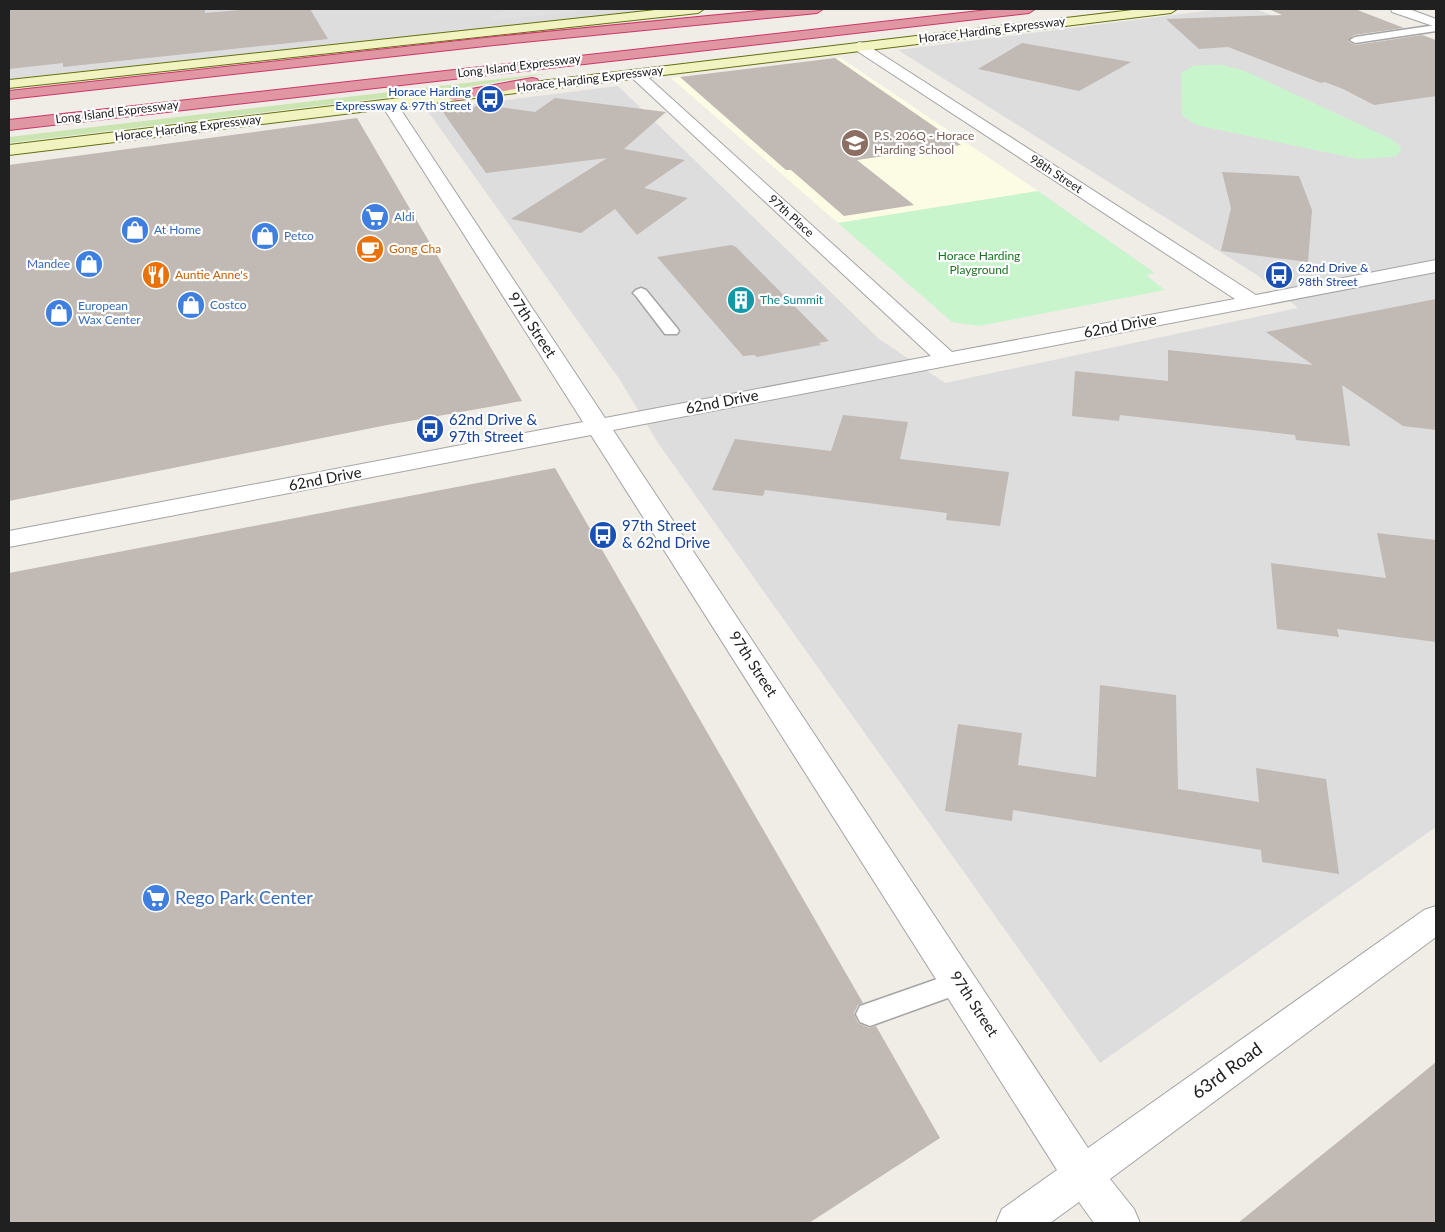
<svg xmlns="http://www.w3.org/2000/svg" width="1445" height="1232" font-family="Lato,sans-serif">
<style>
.residential{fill:#dedddd}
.education{fill:#fcfce4}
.grass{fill:#cbe5b2}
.park{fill:#c9f5cd}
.parking{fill:#e0e0e0}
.building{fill:#c0b9b4}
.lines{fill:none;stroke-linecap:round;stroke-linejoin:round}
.service-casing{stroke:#a4a4a4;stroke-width:3}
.minor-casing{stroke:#a4a4a4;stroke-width:2}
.secondary-casing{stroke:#636f0f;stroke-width:2}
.motorway-casing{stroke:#cb3768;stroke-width:2}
.service{fill:#fff;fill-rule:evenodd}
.minor{fill:#fff;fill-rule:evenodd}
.secondary{fill:#f1f4c1;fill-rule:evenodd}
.motorway{fill:#e097a3;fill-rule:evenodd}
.labels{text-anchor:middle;stroke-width:4.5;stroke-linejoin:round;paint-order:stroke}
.far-street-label{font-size:12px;fill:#202020;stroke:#fff}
.far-transit-label{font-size:12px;fill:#164399;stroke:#fff;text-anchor:end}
.far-education-label{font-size:12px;fill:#785e54;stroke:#fff;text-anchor:start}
.far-shop-label{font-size:12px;fill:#366cbe;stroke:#fff;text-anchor:start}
.far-food-label{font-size:12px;fill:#c56008;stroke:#fff;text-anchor:start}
.far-park-label{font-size:12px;fill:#16761f;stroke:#fff}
.far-culture-label{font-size:12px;fill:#0d838f;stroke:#fff;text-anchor:start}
.street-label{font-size:15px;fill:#202020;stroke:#fff}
.transit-label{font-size:15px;fill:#164399;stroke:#fff;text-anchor:start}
.near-shop-label{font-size:18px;fill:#366cbe;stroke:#fff;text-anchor:start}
.near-street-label{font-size:18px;fill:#202020;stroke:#fff}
</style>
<rect width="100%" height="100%" fill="#f0ede7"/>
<!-- residential -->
<path class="residential" d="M 9,9 L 667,9 L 9,79 Z
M 1221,9 L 1256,9 L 1436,81 L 1436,827 L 1100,1063 L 658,443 L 620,380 L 427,110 L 618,86 L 879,339 L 945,383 L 1298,308 L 1257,275 L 898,50 Z"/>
<!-- education -->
<path class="education" d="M 841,58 L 1038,191 L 838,223 L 671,78 Z"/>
<!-- grass -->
<path class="grass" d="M 550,73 L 450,90 L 9,143 L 9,137 Z"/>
<!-- park -->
<path class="park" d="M 1206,65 L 1223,65 L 1245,71 L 1391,139 L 1400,146 L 1401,151 L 1396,156 L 1390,157 L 1358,159 L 1196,125 L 1182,115 L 1181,73 L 1193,66 Z
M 1038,191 L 1155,273 L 1146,275 L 1165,290 L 979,326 L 952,322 L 838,223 Z"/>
<!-- parking -->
<path class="parking" d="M 509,9 L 605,9 L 494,20 L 491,17 Z"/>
<!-- building -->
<path class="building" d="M 9,9 L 205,9 L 205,13 L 252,9 L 310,9 L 328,39 L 63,67 L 63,63 L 9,69 Z
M 1269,9 L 1355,9 L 1404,28 L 1354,35 L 1348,41 L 1355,45 L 1422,35 L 1436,40 L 1436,96 L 1374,105 L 1343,89 L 1325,82 L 1321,83 L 1228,47 L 1199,49 L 1166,19 L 1282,15 Z
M 1022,43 L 1131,62 L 1079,91 L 978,69 Z
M 835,58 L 961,145 L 857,160 L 914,205 L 844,216 L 791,170 L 786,170 L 680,77 Z
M 555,98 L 666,112 L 624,149 L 685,160 L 644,188 L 688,198 L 637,235 L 615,209 L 581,233 L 511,219 L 607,158 L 486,173 L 438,105 L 470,110 L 479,104 L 535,112 Z
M 357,118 L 522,401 L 387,425 L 9,501 L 9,165 Z
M 1222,172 L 1299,176 L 1312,210 L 1308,262 L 1221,251 L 1231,208 Z
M 731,245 L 736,247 L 829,341 L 819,343 L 821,345 L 757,357 L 754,355 L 743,356 L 657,257 Z
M 1436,299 L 1436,430 L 1403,426 L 1342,385 L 1350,446 L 1296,440 L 1295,435 L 1120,415 L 1119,421 L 1072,416 L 1075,371 L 1168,381 L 1168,350 L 1313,365 L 1266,332 Z
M 843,415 L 908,422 L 900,459 L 1009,472 L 1000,526 L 946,520 L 947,513 L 765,490 L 763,496 L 712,490 L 735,439 L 831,451 Z
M 555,468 L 863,1003 L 858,1005 L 854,1013 L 858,1023 L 869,1028 L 876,1026 L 940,1138 L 809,1223 L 9,1223 L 9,573 Z
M 1377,533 L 1436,540 L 1436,642 L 1337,629 L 1339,637 L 1277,629 L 1271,563 L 1386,578 Z
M 1100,685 L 1176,695 L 1178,789 L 1259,802 L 1256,768 L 1326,779 L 1339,874 L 1262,862 L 1261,850 L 1013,810 L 1012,821 L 945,811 L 958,724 L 1022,733 L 1018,765 L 1096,777 Z
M 1436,1062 L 1436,1223 L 1238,1223 L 1397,1094 Z"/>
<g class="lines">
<defs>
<path id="service" d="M 1436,25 L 1436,31 L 1355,43 L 1350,40 L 1355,37 Z
M 641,288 L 646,290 L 677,328 L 679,331 L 677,334 L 665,334 L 636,296 L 633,293 L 636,290 Z
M 960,971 L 970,974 L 974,982 L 970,990 L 870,1026 L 860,1022 L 856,1014 L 860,1006 Z"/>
<path id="minor" d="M 1391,9 L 1409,9 L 1436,19 L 1436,27 L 1392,12 Z
M 859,42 L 864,43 L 1256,295 L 1436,260 L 1436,272 L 613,430 L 1088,1148 L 1424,910 L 1436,906 L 1436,937 L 1110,1179 L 1134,1209 L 1140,1223 L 1094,1223 L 1079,1202 L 1050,1223 L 996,1223 L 1002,1209 L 1057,1170 L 591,435 L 9,547 L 9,531 L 583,422 L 381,104 L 384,101 L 394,101 L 397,104 L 605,418 L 931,356 L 630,76 L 628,73 L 630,70 L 640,70 L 952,352 L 1235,299 L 854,49 L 852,46 Z"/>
<path id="secondary" d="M 665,9 L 704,9 L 698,13 L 9,88 L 9,80 Z
M 1141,9 L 1177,9 L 1171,13 L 9,155 L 9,145 Z"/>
<path id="motorway" d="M 780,9 L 823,9 L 817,13 L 494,45 L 9,99 L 9,91 L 494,37 Z
M 997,9 L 1035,9 L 1029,13 L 9,130 L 9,120 Z
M 532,78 L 537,79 L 539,82 L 537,85 L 455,100 L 450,99 L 448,96 L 450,93 L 455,92 Z"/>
</defs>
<!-- service casing -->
<use href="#service" class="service-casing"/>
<!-- minor casing -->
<use href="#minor" class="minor-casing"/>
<!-- secondary casing -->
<use href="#secondary" class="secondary-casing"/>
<!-- motorway casing -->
<use href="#motorway" class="motorway-casing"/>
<!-- service -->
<use href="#service" class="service"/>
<!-- minor -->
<use href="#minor" class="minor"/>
<!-- secondary -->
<use href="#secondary" class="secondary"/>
<!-- motorway -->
<use href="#motorway" class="motorway"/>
</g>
<!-- icons -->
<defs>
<symbol id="bus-disc" viewBox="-11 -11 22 22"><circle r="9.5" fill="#1a4fb4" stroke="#fff"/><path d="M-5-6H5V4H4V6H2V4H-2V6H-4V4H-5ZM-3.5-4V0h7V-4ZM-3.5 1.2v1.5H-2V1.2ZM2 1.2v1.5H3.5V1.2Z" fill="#fff"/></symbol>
<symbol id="school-disc" viewBox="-11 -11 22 22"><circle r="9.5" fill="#8d6e63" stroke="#fff"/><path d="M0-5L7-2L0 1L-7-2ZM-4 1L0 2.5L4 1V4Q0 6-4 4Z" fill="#fff"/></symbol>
<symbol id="supermarket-disc" viewBox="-11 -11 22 22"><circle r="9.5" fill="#3f7fe0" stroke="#fff"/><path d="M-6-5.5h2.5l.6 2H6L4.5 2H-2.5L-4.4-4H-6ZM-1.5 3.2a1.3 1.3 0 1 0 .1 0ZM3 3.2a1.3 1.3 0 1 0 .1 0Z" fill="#fff"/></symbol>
<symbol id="shop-disc" viewBox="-11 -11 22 22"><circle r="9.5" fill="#3f7fe0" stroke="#fff"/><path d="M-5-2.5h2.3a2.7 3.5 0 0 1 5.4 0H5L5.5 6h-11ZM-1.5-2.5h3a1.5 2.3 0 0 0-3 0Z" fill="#fff"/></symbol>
<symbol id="cafe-disc" viewBox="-11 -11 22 22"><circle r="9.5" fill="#e8710a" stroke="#fff"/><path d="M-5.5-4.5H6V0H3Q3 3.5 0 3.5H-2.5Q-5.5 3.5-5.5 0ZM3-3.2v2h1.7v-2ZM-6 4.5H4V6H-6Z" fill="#fff"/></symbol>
<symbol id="restaurant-disc" viewBox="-11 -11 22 22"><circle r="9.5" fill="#e8710a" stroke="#fff"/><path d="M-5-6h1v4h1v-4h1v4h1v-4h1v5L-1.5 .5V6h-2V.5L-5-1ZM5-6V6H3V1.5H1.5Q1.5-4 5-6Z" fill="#fff"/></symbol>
<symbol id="building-disc" viewBox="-11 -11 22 22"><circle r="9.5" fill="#0f9aa8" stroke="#fff"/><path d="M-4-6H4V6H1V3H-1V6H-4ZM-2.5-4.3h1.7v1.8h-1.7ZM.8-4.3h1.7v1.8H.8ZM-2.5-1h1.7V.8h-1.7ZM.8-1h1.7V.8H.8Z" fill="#fff"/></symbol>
</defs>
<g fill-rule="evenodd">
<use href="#bus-disc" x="474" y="83" width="32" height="32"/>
<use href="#school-disc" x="839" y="127" width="32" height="32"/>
<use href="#supermarket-disc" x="359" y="201" width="32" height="32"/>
<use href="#shop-disc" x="119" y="214" width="32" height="32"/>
<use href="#shop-disc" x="249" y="220" width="32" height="32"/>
<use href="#cafe-disc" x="354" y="233" width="32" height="32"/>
<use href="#shop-disc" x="73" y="248" width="32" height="32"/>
<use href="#restaurant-disc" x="140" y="259" width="32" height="32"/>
<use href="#bus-disc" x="1263" y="259" width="32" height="32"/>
<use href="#building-disc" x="725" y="284" width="32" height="32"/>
<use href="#shop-disc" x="175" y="289" width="32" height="32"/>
<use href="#shop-disc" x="43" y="297" width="32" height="32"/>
<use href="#bus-disc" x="414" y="413" width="32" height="32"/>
<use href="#bus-disc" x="587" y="519" width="32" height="32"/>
<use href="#supermarket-disc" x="140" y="882" width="32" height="32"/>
</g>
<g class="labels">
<!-- far-street labels -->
<g class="far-street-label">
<text transform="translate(992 30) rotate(-7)" y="4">Horace Harding Expressway</text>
<text transform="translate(519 66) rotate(-7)" y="4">Long Island Expressway</text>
<text transform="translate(590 79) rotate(-7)" y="4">Horace Harding Expressway</text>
<text transform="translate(117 112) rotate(-7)" y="4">Long Island Expressway</text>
<text transform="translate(188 128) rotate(-7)" y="4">Horace Harding Expressway</text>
<text transform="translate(1056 174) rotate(33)" y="4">98th Street</text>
<text transform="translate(791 216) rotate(42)" y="4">97th Place</text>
</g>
<!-- far-transit labels -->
<g class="far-transit-label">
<text x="471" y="96">Horace Harding<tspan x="471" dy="14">Expressway &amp; 97th Street</tspan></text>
<text x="1298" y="272" text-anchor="start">62nd Drive &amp;<tspan x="1298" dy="14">98th Street</tspan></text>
</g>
<!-- far-education labels -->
<g class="far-education-label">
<text x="874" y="140">P.S. 206Q - Horace<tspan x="874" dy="14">Harding School</tspan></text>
</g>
<!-- far-shop labels -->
<g class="far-shop-label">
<text x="394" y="221">Aldi</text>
<text x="154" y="234">At Home</text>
<text x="284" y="240">Petco</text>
<text x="70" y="268" text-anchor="end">Mandee</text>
<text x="210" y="309">Costco</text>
<text x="78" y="310">European<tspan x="78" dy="14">Wax Center</tspan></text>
</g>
<!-- far-food labels -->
<g class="far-food-label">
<text x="389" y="253">Gong Cha</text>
<text x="175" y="279">Auntie Anne's</text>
</g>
<!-- far-park labels -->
<g class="far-park-label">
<text x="979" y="260">Horace Harding<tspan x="979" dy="14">Playground</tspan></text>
</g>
<!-- far-culture labels -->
<g class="far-culture-label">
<text x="760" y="304">The Summit</text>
</g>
<!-- street labels -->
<g class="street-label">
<text transform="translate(532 325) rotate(57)" y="5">97th Street</text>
<text transform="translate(1120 326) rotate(-11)" y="5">62nd Drive</text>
<text transform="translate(722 402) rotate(-11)" y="5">62nd Drive</text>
<text transform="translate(325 479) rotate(-11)" y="5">62nd Drive</text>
<text transform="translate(753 664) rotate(57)" y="5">97th Street</text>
<text transform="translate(974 1004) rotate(57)" y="5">97th Street</text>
</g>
<!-- transit labels -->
<g class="transit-label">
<text x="449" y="425">62nd Drive &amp;<tspan x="449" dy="17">97th Street</tspan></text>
<text x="622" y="531">97th Street<tspan x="622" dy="17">&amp; 62nd Drive</tspan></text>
</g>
<!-- near-shop labels -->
<g class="near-shop-label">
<text x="175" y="904">Rego Park Center</text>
</g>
<!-- near-street labels -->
<g class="near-street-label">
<text transform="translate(1227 1071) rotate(-36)" y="6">63rd Road</text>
</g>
</g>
<!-- border -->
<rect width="1445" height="1232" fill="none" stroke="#202020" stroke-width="20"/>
</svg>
